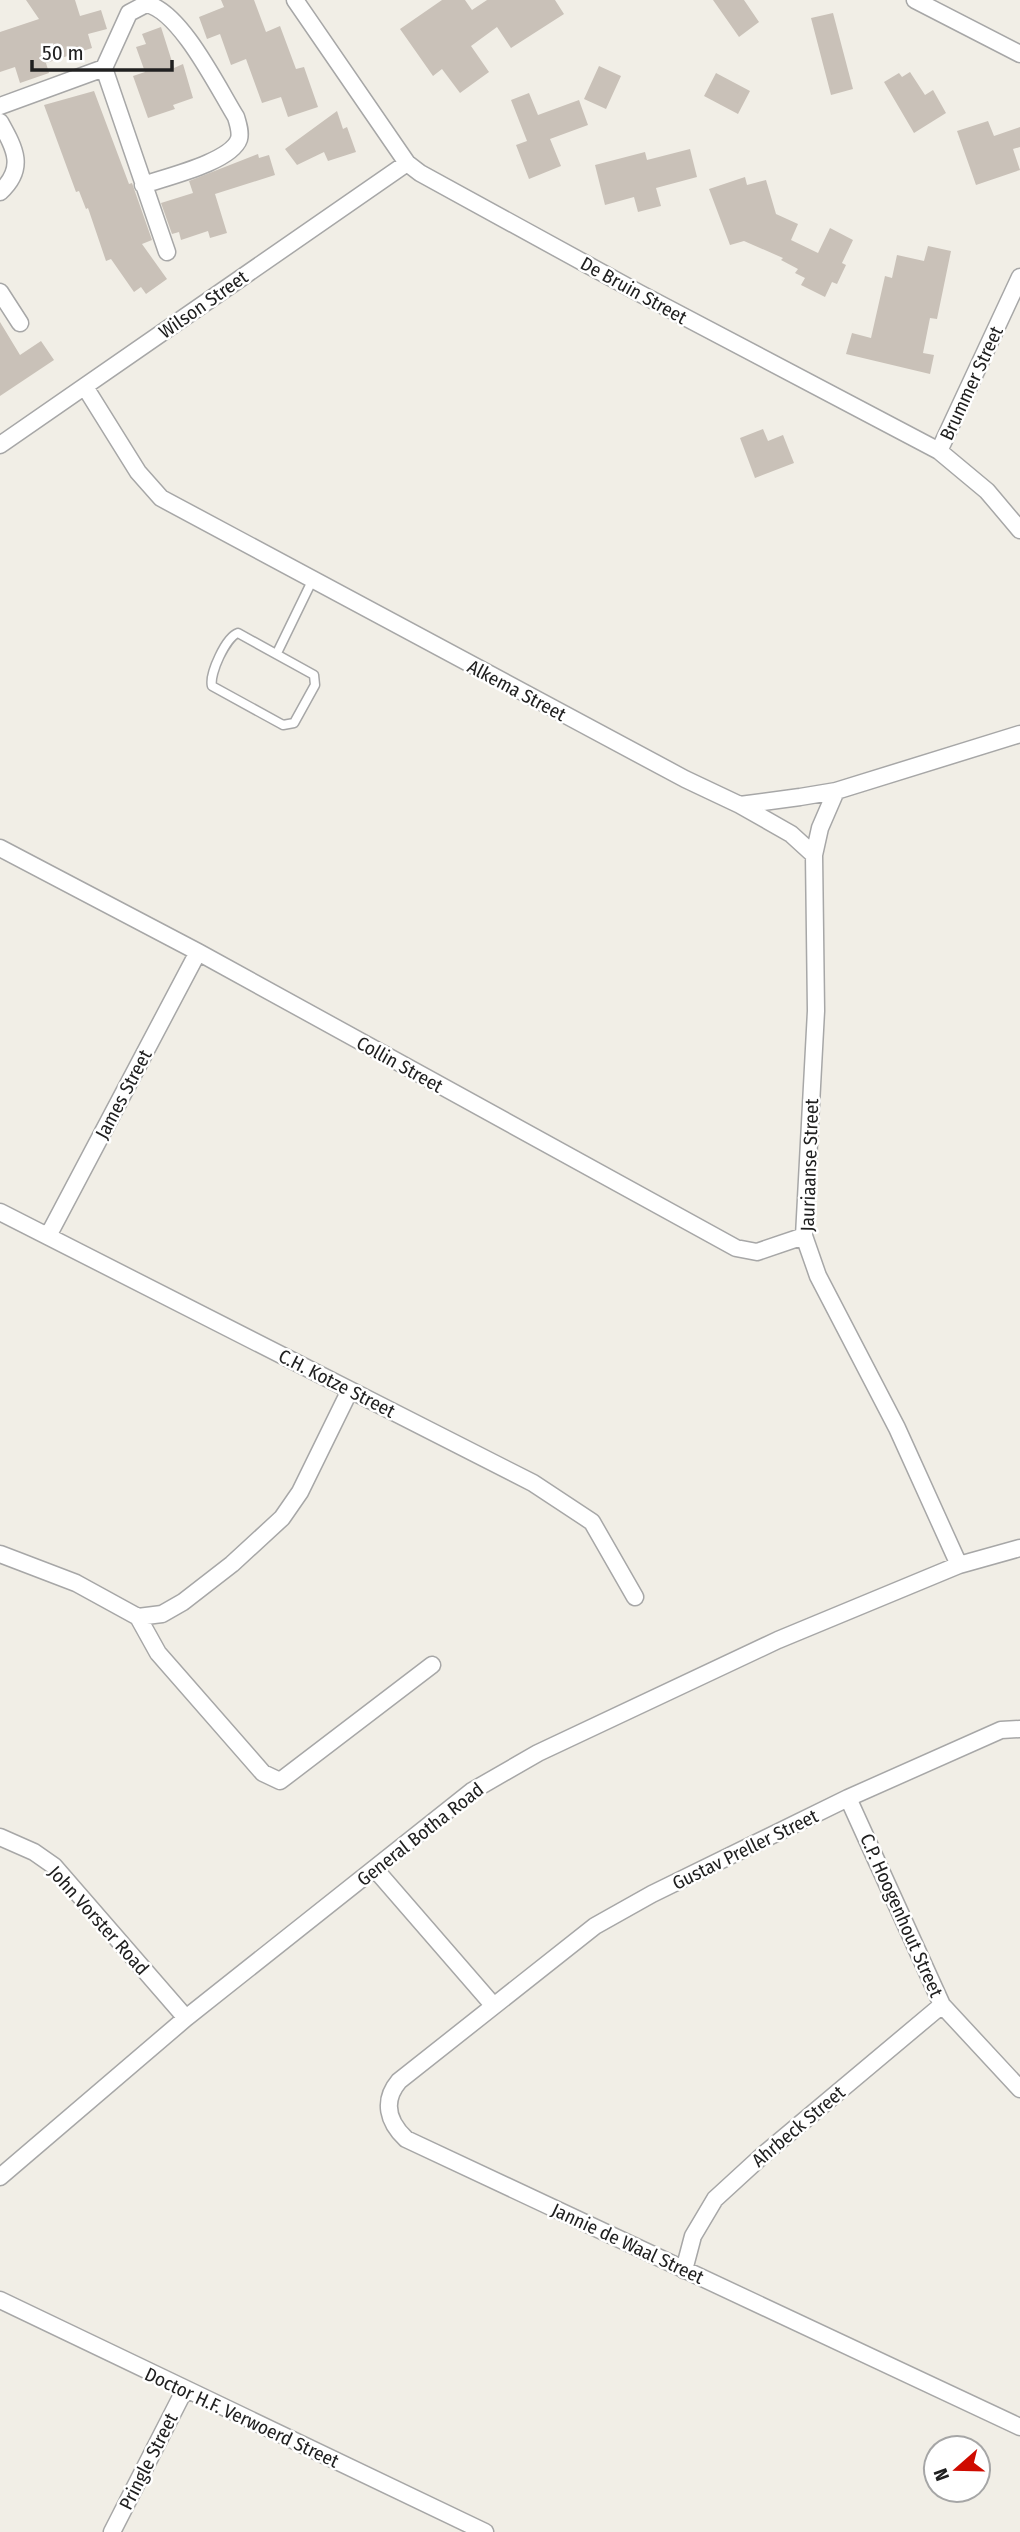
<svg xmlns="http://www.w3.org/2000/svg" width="1020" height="2532" font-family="'Fira Sans Condensed',sans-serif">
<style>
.building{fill:#c9c1b8}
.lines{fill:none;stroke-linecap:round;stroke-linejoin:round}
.lane-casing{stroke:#a7a7a7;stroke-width:11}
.street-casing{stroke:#a7a7a7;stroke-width:19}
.lane{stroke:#fff;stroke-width:8}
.street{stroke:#fff;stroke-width:16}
.labels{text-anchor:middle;stroke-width:5;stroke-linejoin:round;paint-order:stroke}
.street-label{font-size:19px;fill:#202020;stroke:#fff}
</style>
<rect width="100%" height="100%" fill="#f1eee6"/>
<!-- building -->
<path class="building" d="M 26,0 L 75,0 L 80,16 L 101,10 L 107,29 L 88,34 L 92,48 L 46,63 L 49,73 L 20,83 L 15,67 L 0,72 L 0,32 L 39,19 Z
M 221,0 L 254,0 L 266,32 L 280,26 L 296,69 L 304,67 L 318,107 L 288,117 L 281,97 L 262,103 L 246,59 L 231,65 L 220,34 L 207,39 L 199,17 L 224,7 Z
M 442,0 L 465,0 L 472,10 L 487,0 L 555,0 L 564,14 L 511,48 L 497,27 L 471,46 L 489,72 L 460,93 L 442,69 L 433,76 L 400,29 Z
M 713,0 L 744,0 L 759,22 L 739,37 Z
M 833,13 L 853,89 L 831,95 L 811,18 Z
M 161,27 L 174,68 L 183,64 L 193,98 L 173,105 L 175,109 L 148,118 L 133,76 L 145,72 L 136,47 L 146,44 L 142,34 Z
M 599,66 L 621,76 L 606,109 L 584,99 Z
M 910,72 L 925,95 L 933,90 L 946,113 L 914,133 L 884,82 L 899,73 L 902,77 Z
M 716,73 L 750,91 L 738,114 L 704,96 Z
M 94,91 L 129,184 L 132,183 L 152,240 L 142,244 L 167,279 L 146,294 L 141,287 L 134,292 L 111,259 L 106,261 L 88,208 L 86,209 L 79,191 L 76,192 L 44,105 Z
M 529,93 L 538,115 L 579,100 L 588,125 L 550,139 L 561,166 L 529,179 L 516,145 L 527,141 L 511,100 Z
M 337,111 L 343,129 L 347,127 L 356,152 L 328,161 L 324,152 L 297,165 L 285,149 Z
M 988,121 L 994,136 L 1020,127 L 1020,147 L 1013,149 L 1020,170 L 976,185 L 957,131 Z
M 690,149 L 697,177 L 656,188 L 661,206 L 638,212 L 634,197 L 605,205 L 595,165 L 645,152 L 647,160 Z
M 258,154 L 259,158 L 269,155 L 275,175 L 215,194 L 227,233 L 210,238 L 208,231 L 181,240 L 179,232 L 172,234 L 161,203 L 193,193 L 189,181 Z
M 745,177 L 747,185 L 766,180 L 776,214 L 798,224 L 791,240 L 818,253 L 830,228 L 853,240 L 842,263 L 846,265 L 837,284 L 832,282 L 825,297 L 801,285 L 805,278 L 795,273 L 798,269 L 781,260 L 783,258 L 744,241 L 730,245 L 709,189 Z
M 928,246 L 951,251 L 937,319 L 930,318 L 923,353 L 934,355 L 930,374 L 846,354 L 852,333 L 871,338 L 885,276 L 892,278 L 897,255 L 924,261 Z
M 0,322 L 20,355 L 41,341 L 54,360 L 0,396 Z
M 763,429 L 768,441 L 783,435 L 794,463 L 755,478 L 740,438 Z"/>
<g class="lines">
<defs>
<path id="lane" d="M 238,633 L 314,675 L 315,685 L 294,723 L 283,725 L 212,686 C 209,674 226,637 238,633 Z
M 277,653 L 312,581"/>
<path id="street" d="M 295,0 L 407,163 L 420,173 L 639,293 L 939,451 L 987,491 L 1020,530
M 915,0 L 1020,54
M 0,106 L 104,68
M 0,122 C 15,149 26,168 0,192
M 143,185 C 166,177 231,162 239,139 C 241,132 238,124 236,117 C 218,88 180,10 146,4 L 129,13 L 104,68 L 167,252
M 0,292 L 20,323
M 85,387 L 138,472 L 161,498 L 685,779 L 740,805 L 800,797 L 836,791 L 1020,734
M 0,445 L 407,163
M 939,451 L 1020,277
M 836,791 L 820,828 L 814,855 L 816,1011 L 804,1236 L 818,1276 L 897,1428 L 959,1565
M 740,805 L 791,834 L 814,855
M 0,848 L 198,952 L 736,1248 L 757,1252 L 804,1236
M 0,1212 L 533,1483 L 592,1522 L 635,1597
M 48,1236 L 198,952
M 0,1554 L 76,1583 L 138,1617 L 162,1614 L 183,1602 L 232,1564 L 282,1518 L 300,1492 L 350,1390
M 138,1617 L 158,1653 L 263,1773 L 280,1781 L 432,1665
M 1020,1729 L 1001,1730 L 848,1798 L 652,1894 L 595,1926 L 399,2081 C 382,2101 388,2122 406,2139 L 1020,2427
M 848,1798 L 942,2005 L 1020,2089
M 0,1837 L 34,1852 L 54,1866 L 186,2018
M 375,1869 L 493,2005
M 0,2177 L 186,2018 L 472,1791 L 538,1753 L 778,1640 L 959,1565 L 1020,1548
M 684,2270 L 693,2236 L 715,2199 L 763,2155 L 942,2005
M 0,2300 L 485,2532
M 112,2532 L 184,2391"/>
</defs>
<!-- lane casing -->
<use href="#lane" class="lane-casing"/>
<!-- street casing -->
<use href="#street" class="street-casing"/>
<!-- lane -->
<use href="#lane" class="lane"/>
<!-- street -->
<use href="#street" class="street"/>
</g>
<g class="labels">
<!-- street labels -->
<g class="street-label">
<text transform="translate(634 290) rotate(29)" y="7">De Bruin Street</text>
<text transform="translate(203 304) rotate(-35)" y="7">Wilson Street</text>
<text transform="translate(971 383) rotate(-65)" y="7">Brummer Street</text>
<text transform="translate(517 690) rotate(28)" y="7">Alkema Street</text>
<text transform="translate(400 1064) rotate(29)" y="7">Collin Street</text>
<text transform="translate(123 1094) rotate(-62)" y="7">James Street</text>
<text transform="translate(809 1165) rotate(-88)" y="7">Jauriaanse Street</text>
<text transform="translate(337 1383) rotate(27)" y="7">C.H. Kotze Street</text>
<text transform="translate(420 1834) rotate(-38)" y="7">General Botha Road</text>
<text transform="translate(745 1849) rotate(-26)" y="7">Gustav Preller Street</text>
<text transform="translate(902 1915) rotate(66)" y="7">C.P. Hoogenhout Street</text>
<text transform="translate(99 1920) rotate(48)" y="7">John Vorster Road</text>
<text transform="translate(798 2126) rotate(-40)" y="7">Ahrbeck Street</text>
<text transform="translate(628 2243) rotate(25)" y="7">Jannie de Waal Street</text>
<text transform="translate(242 2417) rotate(25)" y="7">Doctor H.F. Verwoerd Street</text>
<text transform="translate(148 2461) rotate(-63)" y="7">Pringle Street</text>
</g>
</g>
<!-- north arrow -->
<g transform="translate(957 2469) rotate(250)"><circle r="33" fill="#ffffff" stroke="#a6a6a6" stroke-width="2"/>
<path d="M0-5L12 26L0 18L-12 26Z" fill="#cf0b00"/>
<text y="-10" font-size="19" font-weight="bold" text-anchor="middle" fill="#202020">N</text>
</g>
<!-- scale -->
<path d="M32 60v10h140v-10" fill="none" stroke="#202020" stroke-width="3.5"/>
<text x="42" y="60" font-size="21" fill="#202020" stroke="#ffffff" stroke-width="5" paint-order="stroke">50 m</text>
</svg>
